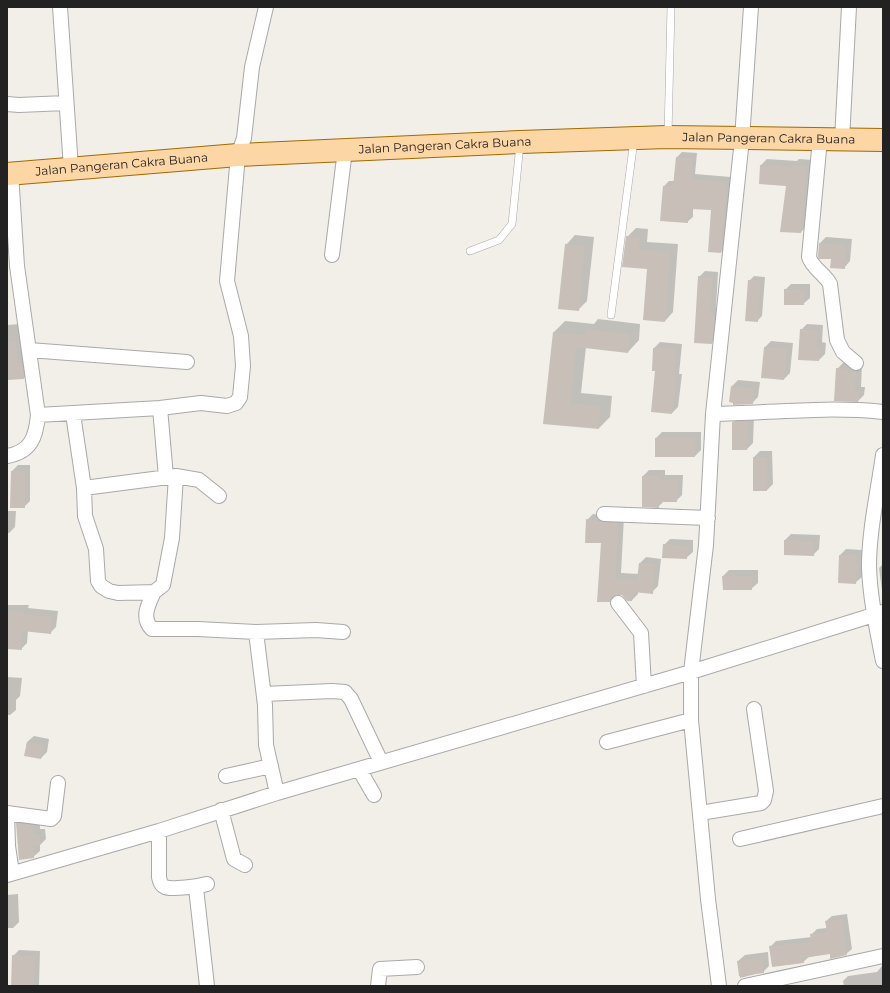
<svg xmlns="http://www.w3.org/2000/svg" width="890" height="993" font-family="Montserrat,sans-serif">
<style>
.shadow{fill:#0003}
.building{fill:#c7bfb8}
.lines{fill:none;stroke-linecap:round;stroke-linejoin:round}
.lane-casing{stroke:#a9a9a9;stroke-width:8}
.street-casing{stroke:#a9a9a9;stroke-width:16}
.primary-casing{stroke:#a06b00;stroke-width:24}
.lane{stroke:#fff;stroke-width:7}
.street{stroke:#fff;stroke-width:14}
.primary{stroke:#fcd6a4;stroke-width:22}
.labels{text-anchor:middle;stroke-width:4;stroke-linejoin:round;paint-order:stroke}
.street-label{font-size:12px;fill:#222;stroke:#fff}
</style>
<rect width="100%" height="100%" fill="#f2efe9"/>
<!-- shadow -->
<path class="shadow" d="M 682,152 L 697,153 L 695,174 L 731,177 L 726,247 L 721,252 L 712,209 L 693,208 L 693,217 L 687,222 L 664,186 L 669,181 L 675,181 L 677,157 Z
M 767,159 L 797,161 L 799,159 L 813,160 L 807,226 L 801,232 L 787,185 L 760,183 L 761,165 Z
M 636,228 L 648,229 L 647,242 L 678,244 L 673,312 L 665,321 L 648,268 L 627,237 Z
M 575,235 L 594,237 L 587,301 L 578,310 L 566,245 Z
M 826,237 L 852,239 L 850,261 L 844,268 L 832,258 L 820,243 Z
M 705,271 L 718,272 L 716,308 L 721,308 L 718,337 L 711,343 L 699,277 Z
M 754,276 L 765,277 L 762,316 L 757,321 L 749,281 Z
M 791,284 L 810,284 L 810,298 L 803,304 L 785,290 Z
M 598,319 L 640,324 L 639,340 L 628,352 L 586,347 L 581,393 L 612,396 L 610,417 L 599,428 L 544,423 L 554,332 L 565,321 L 594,324 Z
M 20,324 L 23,358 L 27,358 L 30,373 L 24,378 L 7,379 L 7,325 Z
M 807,324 L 823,325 L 822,342 L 826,343 L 825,354 L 819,360 L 801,330 Z
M 771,341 L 793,343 L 790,373 L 784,379 L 762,377 L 765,347 Z
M 660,342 L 682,344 L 679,374 L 682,374 L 678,407 L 672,413 L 656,370 L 654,348 Z
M 843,363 L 862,365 L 861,387 L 865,387 L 864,395 L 858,401 L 837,369 Z
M 738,380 L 760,382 L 758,397 L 752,403 L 732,386 Z
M 739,416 L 754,416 L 753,443 L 747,449 L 733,422 Z
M 662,432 L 701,432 L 701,450 L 695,456 L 656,438 Z
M 760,451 L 772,451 L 773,484 L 767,490 L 754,457 Z
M 18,465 L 30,465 L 30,501 L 24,507 L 12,471 Z
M 649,470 L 665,470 L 665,475 L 683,475 L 682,495 L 676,501 L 664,501 L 658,507 L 643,476 Z
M 7,511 L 16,511 L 15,527 L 9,533 L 7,533 Z
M 593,514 L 624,517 L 621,573 L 639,574 L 640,563 L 646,557 L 661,559 L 658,586 L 652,592 L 638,591 L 638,594 L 632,600 L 622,594 L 616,595 L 609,601 L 602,542 L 587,520 Z
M 791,534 L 820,535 L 819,549 L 813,555 L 785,540 Z
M 670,539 L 693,540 L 693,552 L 686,558 L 664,545 Z
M 846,549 L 862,550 L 862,577 L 855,583 L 840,555 Z
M 883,564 L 883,590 L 882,590 L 879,568 Z
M 729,570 L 758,570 L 758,583 L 751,589 L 723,576 Z
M 7,605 L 29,605 L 28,608 L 58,611 L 56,627 L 50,633 L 28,631 L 27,643 L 21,649 L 7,648 Z
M 7,677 L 22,678 L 20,696 L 16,700 L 16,710 L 10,715 L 7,715 Z
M 34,736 L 49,739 L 47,752 L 41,758 L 25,755 L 27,742 Z
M 23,817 L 40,819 L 40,829 L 45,829 L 46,839 L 40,845 L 40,851 L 33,857 L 17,823 Z
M 18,894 L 19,922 L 13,928 L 8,928 L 7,944 L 7,895 Z
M 847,914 L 852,949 L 846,954 L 830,953 L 809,957 L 803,962 L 770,947 L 776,941 L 812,937 L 812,934 L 817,929 L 827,928 L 826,921 L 832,916 Z
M 19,950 L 40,951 L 39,986 L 12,986 L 13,956 Z
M 768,952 L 769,966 L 763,972 L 740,978 L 738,961 L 745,955 Z
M 882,966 L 883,986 L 844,986 L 843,981 L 848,976 L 877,972 Z"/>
<!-- building -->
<path class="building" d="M 676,157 L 692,158 L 691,179 L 727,182 L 721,253 L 708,252 L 711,210 L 689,209 L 688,223 L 660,221 L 663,186 L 673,186 Z
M 760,165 L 792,167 L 792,165 L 807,165 L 801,233 L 780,232 L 786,186 L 759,184 Z
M 626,236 L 640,237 L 639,250 L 670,252 L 665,322 L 643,320 L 647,269 L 622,267 Z
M 819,243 L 846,245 L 845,269 L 830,268 L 831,259 L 819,259 L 818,256 Z
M 565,244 L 585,246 L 579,311 L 558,309 Z
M 698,276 L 713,277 L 710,313 L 715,314 L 712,344 L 694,343 Z
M 748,280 L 761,281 L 758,322 L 745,321 Z
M 784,289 L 804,290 L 804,305 L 784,305 Z
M 800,329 L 818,331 L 816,348 L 820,348 L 819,361 L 798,360 Z
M 586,330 L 630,334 L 628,353 L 576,347 L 570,403 L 601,406 L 599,429 L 543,424 L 553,332 L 586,335 Z
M 7,342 L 16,342 L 17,363 L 22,363 L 24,379 L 7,380 Z
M 764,347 L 787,349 L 784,380 L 761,378 Z
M 653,348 L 676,349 L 674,379 L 676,380 L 672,414 L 651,412 L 655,371 L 652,371 Z
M 836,368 L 850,369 L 856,371 L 855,392 L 859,392 L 858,402 L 834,401 Z
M 731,386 L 754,388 L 753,404 L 733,405 L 733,403 L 729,402 Z
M 748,421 L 747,450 L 732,450 L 732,422 Z
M 655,438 L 695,438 L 695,457 L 655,457 Z
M 753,457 L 767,457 L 767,491 L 753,491 Z
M 11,471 L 25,471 L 25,508 L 10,508 Z
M 642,476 L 659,476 L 659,480 L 677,480 L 677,502 L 659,502 L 659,508 L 642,507 Z
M 586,519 L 618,523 L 616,579 L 637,580 L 639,563 L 655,564 L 653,594 L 633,592 L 632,601 L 627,601 L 622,595 L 617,595 L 613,597 L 610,602 L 597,602 L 601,543 L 585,543 Z
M 784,540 L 814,541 L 814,556 L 784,555 Z
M 663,544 L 688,546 L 687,559 L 662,558 Z
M 839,555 L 857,555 L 856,584 L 838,583 Z
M 722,576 L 752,576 L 752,590 L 723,590 Z
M 7,611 L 23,611 L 23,614 L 53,617 L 51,634 L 22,631 L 22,650 L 7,649 Z
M 27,742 L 44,745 L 41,759 L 24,756 Z
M 16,823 L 34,825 L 34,835 L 40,835 L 40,846 L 34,846 L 34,858 L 19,860 Z
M 842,919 L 847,955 L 830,959 L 830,954 L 803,958 L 804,963 L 772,967 L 769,946 L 811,942 L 810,934 L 827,932 L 825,921 Z
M 12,955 L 35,956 L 34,986 L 11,986 Z
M 762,958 L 764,973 L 739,976 L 737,961 Z"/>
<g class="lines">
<defs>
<path id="lane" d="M 668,135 L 671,7
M 470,251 L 499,240 L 512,224 L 520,144
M 611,315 L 634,140"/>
<path id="street" d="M 60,7 L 71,168
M 7,104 L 19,105 L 66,103
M 820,139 L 809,257 C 812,268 825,274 830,284 L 837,340 L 843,352 L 856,363
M 842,140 L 849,7
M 332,255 L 345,150
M 29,350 L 187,362
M 160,408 L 166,477
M 73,414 L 84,488 L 85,516 L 96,549 L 98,581 L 101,586 L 109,591 L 118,593 L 154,592 L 163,585 L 172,538 L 176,476
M 713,414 C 771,413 825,406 883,412
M 38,415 L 160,408 L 201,403 L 227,406 L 236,403 L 240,397 L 243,366 L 241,336 L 227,281 L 238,155 L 244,138 L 252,67 L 266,7
M 883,455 C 878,491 869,530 869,567 C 870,598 877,630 883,661
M 7,456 C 31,452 36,437 38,415 L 17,266 L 11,173
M 84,488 L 176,476 L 199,480 L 219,496
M 604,514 L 708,518
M 154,592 C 148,605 141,618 152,629 L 198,629 L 256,632
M 618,603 L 641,633 L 644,686
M 264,694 L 332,691 L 345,692 L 351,699 L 381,762
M 607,742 L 691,720
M 359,769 L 374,795
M 226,776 L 271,766
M 277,793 L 266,745 L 265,705 L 256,632 L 316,630 L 343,632
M 221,810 L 234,859 L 245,865
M 7,813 L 51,819 L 54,816 L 58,783
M 700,813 L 761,803 L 764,800 L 766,791 L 754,709
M 7,814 L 8,846 L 12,873
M 159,831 L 159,877 C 160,881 160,885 165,887 C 171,890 200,886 207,884
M 740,839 L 883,806
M 7,875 L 159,831 L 277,793 L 691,672 L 883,612
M 196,888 L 207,986
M 378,986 L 380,969 L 417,967
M 719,986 L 708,899 L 691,720 L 691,672 L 706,545 L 713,414 L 742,139 L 751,7
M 745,986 L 883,956"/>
<g id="primary">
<path id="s1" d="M 7,174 L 238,155 L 520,142 L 667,137 L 883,140"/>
</g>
</defs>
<!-- lane casing -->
<use href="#lane" class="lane-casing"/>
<!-- street casing -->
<use href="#street" class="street-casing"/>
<!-- primary casing -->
<use href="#primary" class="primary-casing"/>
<!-- lane -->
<use href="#lane" class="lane"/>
<!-- street -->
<use href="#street" class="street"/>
<!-- primary -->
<use href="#primary" class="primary"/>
</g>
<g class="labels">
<!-- street labels -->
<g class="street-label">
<text dy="4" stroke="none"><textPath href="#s1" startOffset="763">Jalan Pangeran Cakra Buana</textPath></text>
<text dy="4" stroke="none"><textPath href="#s1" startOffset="439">Jalan Pangeran Cakra Buana</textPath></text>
<text dy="4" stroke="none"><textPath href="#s1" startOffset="115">Jalan Pangeran Cakra Buana</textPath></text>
</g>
</g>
<!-- border -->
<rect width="890" height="993" fill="none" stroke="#222222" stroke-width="16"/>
</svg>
